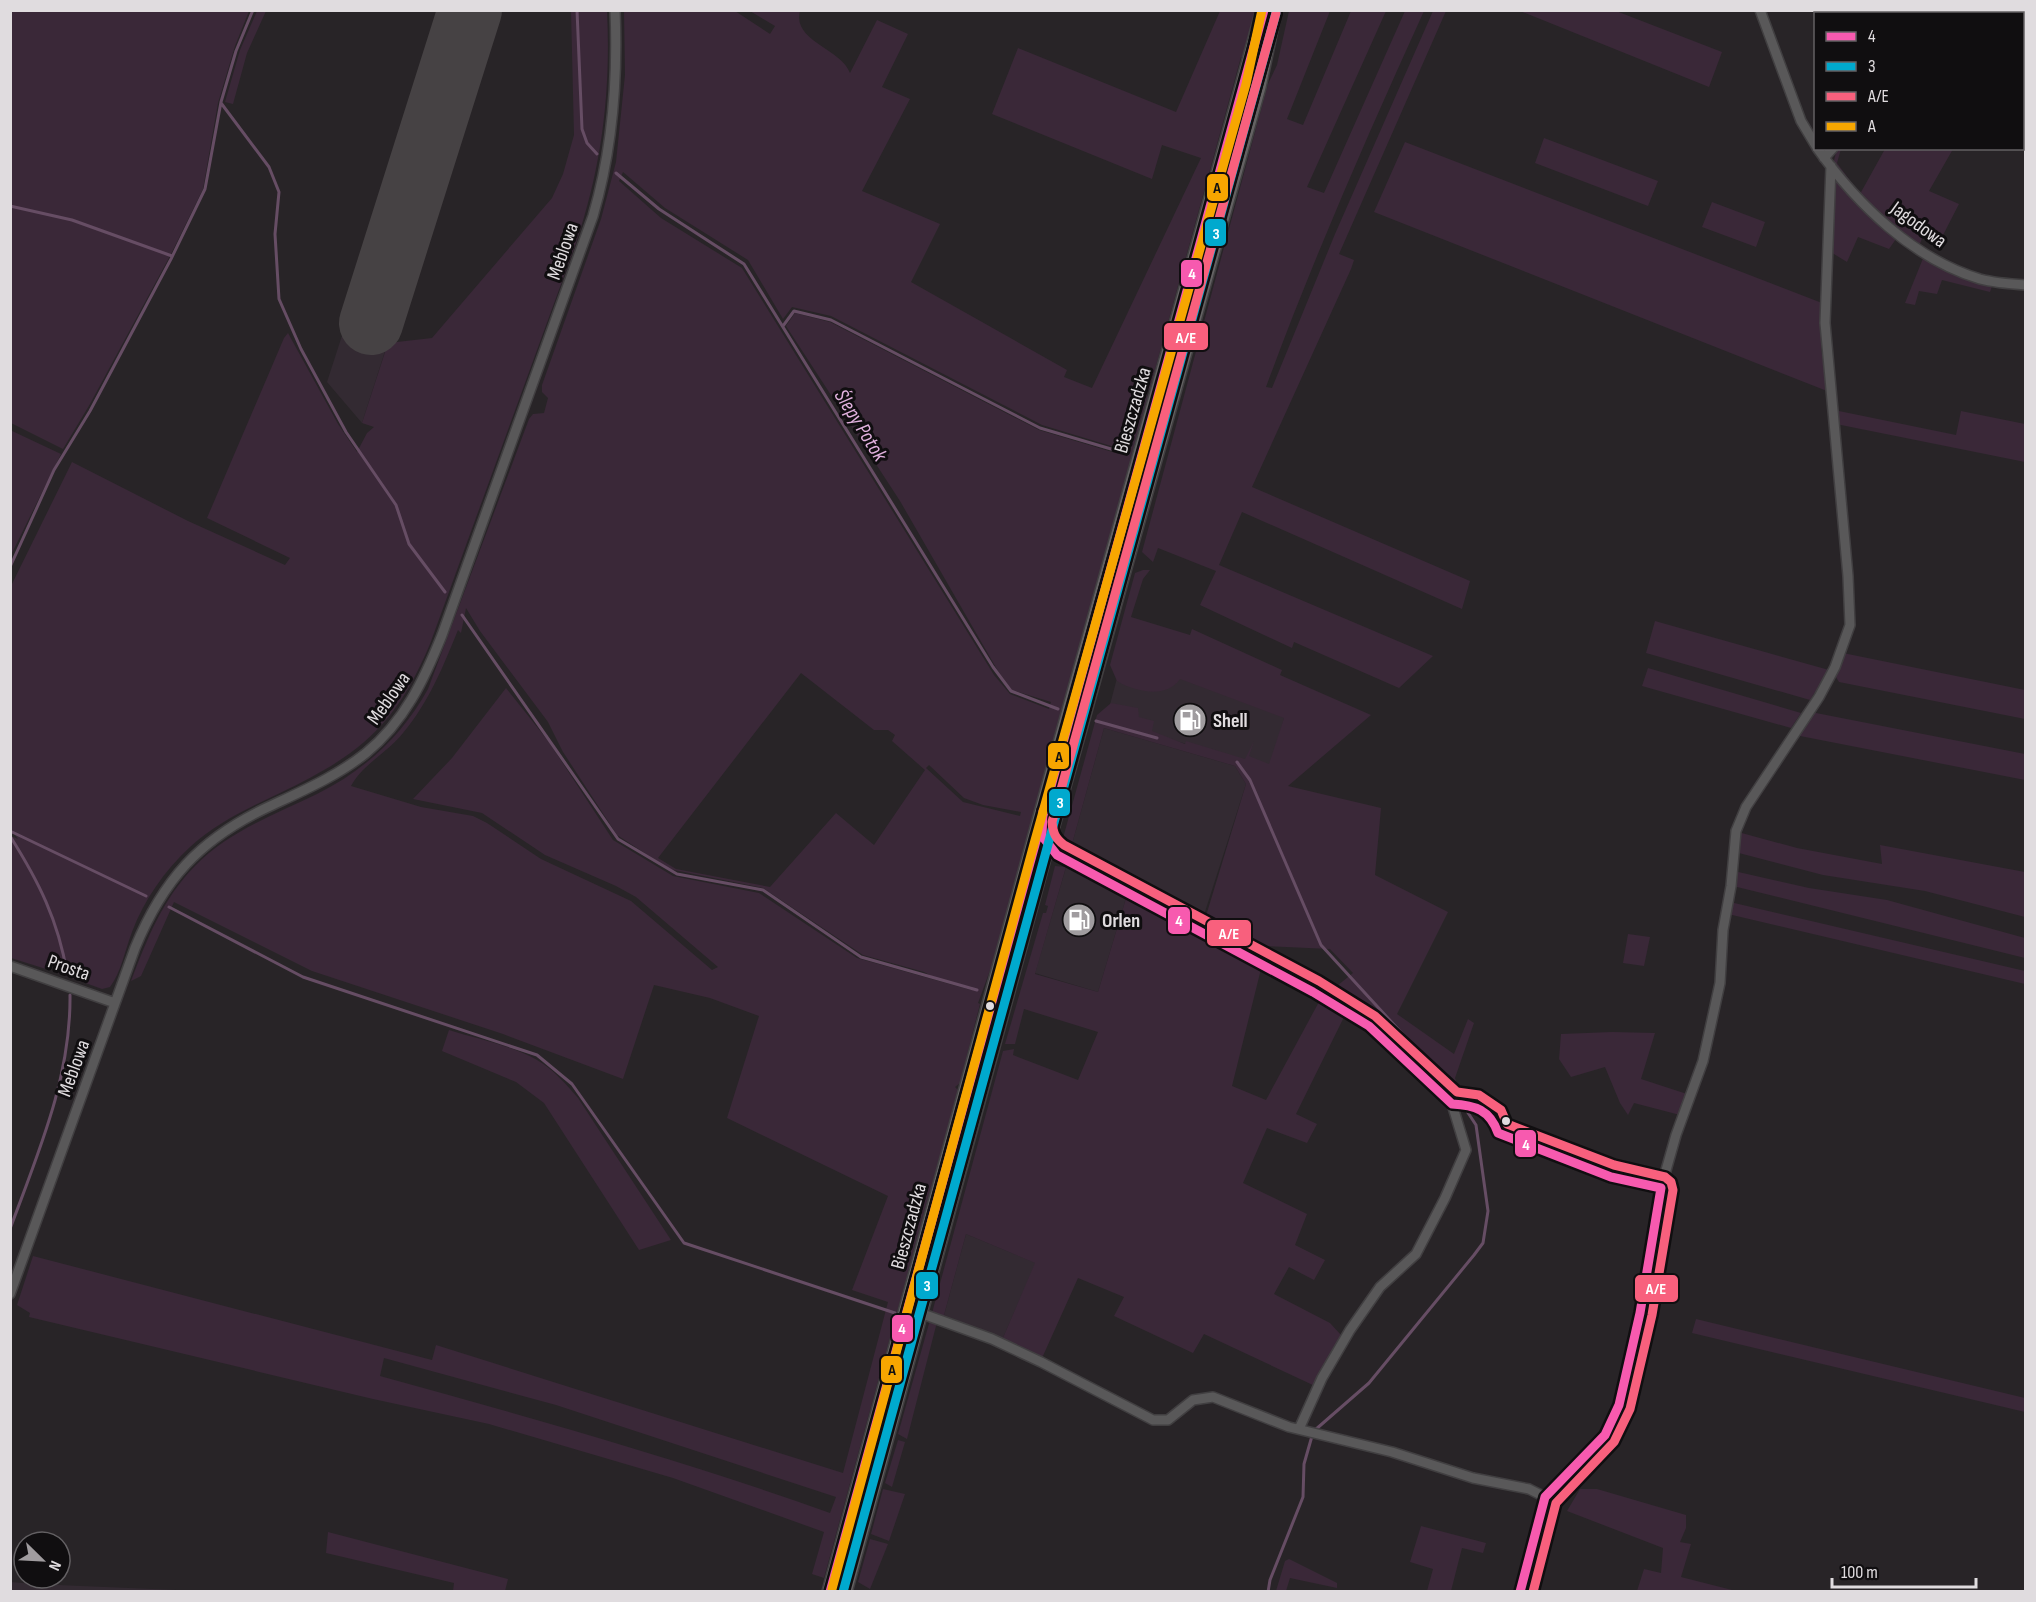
<svg xmlns="http://www.w3.org/2000/svg" width="2036" height="1602" font-family="'Sofia Sans Condensed',sans-serif">
<style>
.built{fill:#332a32}
.green{fill:#3a2838;fill-rule:evenodd}
.lines{fill:none;stroke-linecap:round;stroke-linejoin:round}
.stream{stroke:#664d64;stroke-width:3}
.runway{stroke:#464244;stroke-width:64}
.minor-casing{stroke:#413f41;stroke-width:12}
.primary-casing{stroke:#413f41;stroke-width:18}
.minor{stroke:#595859;stroke-width:9}
.primary{stroke:#646263;stroke-width:15}
.bus-1-casing{stroke:#100e10;stroke-width:14}
.bus-2-casing{stroke:#100e10;stroke-width:14}
.bus-3-casing{stroke:#100e10;stroke-width:14}
.bus-4-casing{stroke:#100e10;stroke-width:14}
.bus-1{stroke:#f75aaf;stroke-width:9}
.bus-2{stroke:#00a9ce;stroke-width:9}
.bus-3{stroke:#f8607d;stroke-width:9}
.bus-4{stroke:#f7a600;stroke-width:9}
.bus-dot{fill:#e0dcdf;stroke:#100e10;stroke-width:2}
.labels{text-anchor:middle;stroke-width:6;stroke-linejoin:round;paint-order:stroke}
.street-label{font-size:20px;fill:#e0dcdf;stroke:#100e10}
.poi-label{font-size:20px;font-weight:bold;fill:#e0dcdf;stroke:#100e10;text-anchor:start}
.water-label{font-size:21px;font-style:italic;fill:#e1b1de;stroke:#100e10}
.line-badge{stroke:#100e10;stroke-width:2}
.badge-label{font-size:16px;text-anchor:middle;font-weight:bold;fill:#fff}
.pale-badge-label{font-size:16px;text-anchor:middle;font-weight:bold;fill:#111}
</style>
<rect width="100%" height="100%" fill="#282427"/>
<!-- built -->
<path class="built" d="M 447,11 L 494,11 L 362,423 L 327,382 Z
M 1177,675 L 1285,715 L 1270,769 L 1106,720 L 1117,678 Z
M 1104,728 L 1235,766 L 1246,784 L 1202,921 L 1195,917 L 1192,921 L 1167,907 L 1166,910 L 1069,855 Z
M 1067,864 L 1127,895 L 1098,992 L 1035,973 Z
M 966,1234 L 1036,1263 L 1002,1340 L 944,1315 Z
M 11,1582 L 34,1584 L 200,1591 L 11,1592 Z"/>
<!-- green -->
<path class="green" d="M 10,11 L 249,11 L 235,46 L 218,103 L 203,189 L 171,254 L 90,404 L 63,449 L 11,423 Z
M 257,11 L 266,11 L 247,53 L 233,104 L 225,102 L 240,50 Z
M 571,11 L 607,11 C 611,91 602,166 576,243 L 430,644 C 395,727 359,755 280,793 C 248,808 216,823 190,847 C 165,870 144,900 132,932 C 125,950 121,973 110,987 L 102,989 L 55,972 L 55,965 L 50,963 L 46,969 L 11,958 L 11,836 L 18,839 L 10,828 L 11,586 L 72,462 L 188,521 L 285,565 L 290,558 L 207,518 L 284,338 L 288,333 L 338,424 L 357,452 L 367,433 L 374,427 L 362,423 L 388,343 L 432,338 L 552,198 L 563,174 L 574,135 Z
M 624,11 L 735,11 L 770,34 L 775,26 L 750,11 L 800,11 C 792,41 841,48 850,73 L 877,20 L 908,34 L 882,87 L 910,99 L 862,191 L 940,224 L 911,282 L 1067,370 L 1064,377 L 1092,388 L 1201,158 L 1162,145 L 1152,179 L 992,114 L 1018,48 L 1176,112 L 1220,11 L 1258,11 L 1244,57 L 1241,57 L 1150,388 L 1146,393 L 1148,397 L 992,965 L 978,1003 L 980,1004 L 960,1083 L 955,1087 L 958,1090 L 824,1578 L 812,1574 L 824,1532 L 673,1478 L 489,1424 L 373,1399 L 29,1317 L 30,1313 L 17,1305 L 33,1256 L 432,1360 L 436,1345 L 843,1473 L 888,1302 L 852,1290 L 888,1196 L 727,1118 L 759,1016 L 710,998 L 654,985 L 623,1079 L 503,1034 L 312,971 L 174,902 L 141,976 L 131,981 C 147,939 163,898 195,866 C 229,831 274,815 317,794 C 365,770 402,736 428,689 L 529,419 L 533,414 L 544,413 L 548,398 L 542,392 L 542,385 L 601,219 L 616,162 L 625,75 ZM 623,172 L 665,208 L 748,260 L 783,319 L 792,307 L 831,316 L 1042,425 L 1121,449 L 1119,454 L 1039,430 L 830,322 L 795,313 L 786,326 L 900,501 L 998,671 L 1012,690 L 1051,702 L 1049,709 L 1010,694 L 994,675 L 742,268 L 661,218 L 619,181 ZM 466,608 L 480,631 L 548,722 L 563,752 L 617,835 L 669,869 L 763,888 L 863,955 L 924,972 L 937,979 L 972,987 L 971,990 L 857,958 L 759,893 L 673,876 L 613,840 L 549,742 L 506,688 L 452,758 L 413,799 L 482,813 L 545,855 L 616,886 L 636,897 L 718,967 L 712,970 L 631,901 L 541,859 L 487,823 L 473,816 L 421,807 L 351,786 C 362,765 388,752 403,733 C 429,702 443,667 458,630 L 461,633 ZM 801,673 L 874,730 L 888,730 L 895,735 L 892,741 L 925,770 L 874,845 L 836,813 L 770,887 L 676,869 L 658,858 ZM 929,765 L 964,798 L 983,805 L 1021,812 L 1020,816 L 963,802 L 926,768 ZM 384,1358 L 556,1405 L 836,1497 L 830,1513 C 682,1460 532,1418 380,1376 Z
M 1289,11 L 1330,11 L 1287,119 L 1303,125 L 1351,11 L 1386,11 L 1307,187 L 1324,193 L 1405,11 L 1424,11 C 1368,134 1313,259 1266,387 L 1272,388 L 1335,234 L 1433,11 L 1446,11 L 1339,254 L 1354,260 L 1351,269 L 1252,487 L 1470,581 L 1462,609 L 1242,512 L 1219,565 L 1433,656 L 1399,688 L 1294,642 L 1292,648 L 1200,605 L 1216,571 L 1158,548 L 1153,562 L 1142,552 L 1268,84 L 1277,65 Z
M 1520,11 L 1616,11 L 1722,52 L 1709,87 Z
M 1544,138 L 1658,181 L 1648,206 L 1535,163 Z
M 1405,142 L 1822,303 L 1821,348 L 1827,391 L 1374,212 Z
M 1837,149 L 1841,149 L 1837,163 L 1860,194 L 1885,149 L 1953,149 L 1929,191 L 1959,204 L 1941,239 L 1925,231 L 1919,246 L 1868,206 L 1833,164 Z
M 1835,175 L 1898,236 L 1889,249 L 1858,237 L 1847,262 L 1829,251 Z
M 1712,202 L 1765,222 L 1756,247 L 1702,227 Z
M 1924,256 L 1992,286 L 1990,292 L 1942,280 L 1937,294 L 1919,291 L 1915,305 L 1905,303 Z
M 1834,410 L 1956,435 L 1961,411 L 2025,424 L 2025,462 L 1836,424 Z
M 10,430 L 61,454 L 11,555 L 10,555 Z
M 1143,570 L 1150,570 L 1143,579 L 1131,617 L 1190,635 L 1192,629 L 1282,670 L 1280,675 L 1371,715 L 1288,786 L 1381,808 L 1375,875 L 1448,912 L 1397,1014 L 1454,1054 L 1468,1019 L 1474,1023 L 1455,1078 L 1461,1096 L 1445,1093 L 1376,1027 L 1327,994 L 1353,973 L 1330,949 L 1266,946 L 1263,961 L 1202,929 L 1246,784 L 1235,766 L 1104,728 L 1069,855 L 1060,849 L 1097,715 L 1111,703 L 1138,708 L 1139,717 L 1154,721 L 1152,731 L 1185,744 L 1186,741 L 1245,759 L 1254,741 L 1249,756 L 1269,764 L 1284,718 L 1180,679 C 1167,699 1135,692 1117,681 L 1110,665 L 1135,573 Z
M 1655,621 L 1829,670 L 1810,700 L 1646,653 Z
M 1843,653 L 2025,690 L 2025,719 L 1839,682 L 1834,674 Z
M 1648,668 L 1801,713 L 1791,728 L 1642,686 Z
M 1811,712 L 2025,754 L 2025,780 L 1795,735 Z
M 1738,832 L 1797,848 L 1882,864 L 1880,845 L 2025,872 L 2025,917 L 1925,891 L 1823,875 L 1735,852 Z
M 1055,866 L 1066,867 L 1035,974 L 1098,992 L 1127,895 L 1199,938 L 1261,969 L 1232,1086 L 1266,1100 L 1320,1000 L 1345,1015 L 1296,1114 L 1317,1124 L 1307,1143 L 1267,1128 L 1243,1183 L 1307,1214 L 1295,1245 L 1325,1260 L 1314,1280 L 1289,1267 L 1274,1294 L 1330,1323 L 1341,1335 L 1315,1386 L 1204,1334 L 1193,1353 L 1114,1316 L 1124,1297 L 1078,1278 L 1042,1358 L 1002,1340 L 1035,1263 L 966,1234 L 944,1315 L 952,1319 L 951,1321 L 932,1313 L 1003,1051 L 1014,1049 L 1013,1055 L 1078,1080 L 1098,1032 L 1024,1009 L 1015,1044 L 1005,1044 L 1043,913 L 1046,913 L 1048,906 L 1045,905 Z
M 1734,871 L 1809,888 L 1887,900 L 2025,938 L 2025,958 L 1733,886 Z
M 1730,902 L 2025,971 L 2025,984 L 1728,914 Z
M 1628,934 L 1650,937 L 1644,966 L 1623,963 Z
M 449,1030 C 477,1039 511,1045 537,1060 C 553,1069 566,1084 578,1098 L 671,1240 L 639,1250 L 544,1103 L 516,1082 L 442,1051 Z
M 1612,1032 L 1655,1033 L 1641,1079 L 1687,1094 L 1680,1115 L 1634,1103 L 1628,1115 L 1620,1103 L 1605,1067 L 1571,1077 L 1559,1059 L 1561,1034 Z
M 1696,1319 L 2025,1398 L 2025,1412 L 1692,1333 Z
M 930,1320 L 937,1322 L 907,1439 L 898,1434 Z
M 898,1440 L 905,1442 L 892,1487 L 885,1483 Z
M 883,1489 L 905,1494 L 889,1541 L 871,1534 Z
M 1580,1489 L 1597,1489 L 1686,1515 L 1686,1528 L 1680,1542 L 1691,1544 L 1681,1577 L 1736,1591 L 1637,1591 L 1644,1569 L 1661,1573 L 1663,1548 L 1567,1511 Z
M 1421,1526 L 1486,1543 L 1483,1553 L 1462,1548 L 1451,1591 L 1427,1591 L 1433,1569 L 1410,1562 Z
M 328,1532 L 508,1579 L 505,1591 L 453,1591 L 454,1583 L 326,1553 Z
M 870,1539 L 888,1544 L 870,1589 L 858,1582 Z
M 1289,1559 L 1337,1583 L 1337,1588 L 1290,1578 L 1286,1591 L 1276,1591 L 1285,1561 Z"/>
<g class="lines">
<!-- stream -->
<path class="stream" d="M 577,10 L 582,129 L 587,143 L 597,154
M 221,103 L 269,167 L 279,192 L 275,234 L 279,299 L 301,349 L 346,432 L 396,505 L 409,544 L 445,592
M 616,173 L 659,209 L 744,264 L 993,667 L 1011,691 L 1058,709
M 10,206 L 72,220 L 172,256
M 783,326 L 794,311 L 831,320 L 1040,428 L 1128,454
M 10,567 L 54,470 L 90,411 L 171,259 L 205,189 L 221,102 L 236,51 L 253,10
M 462,615 L 618,839 L 677,874 L 763,890 L 861,957 L 977,990
M 1096,721 L 1157,738
M 1237,762 L 1250,780 L 1321,945 L 1408,1040 L 1457,1096 L 1476,1125 L 1488,1211 L 1483,1243 L 1474,1255 L 1369,1383 L 1315,1430
M 10,831 L 146,896
M 10,836 C 39,882 58,920 67,973
M 169,907 L 303,977 L 537,1055 L 572,1084 L 684,1243 L 895,1313
M 10,1229 C 38,1153 71,1078 70,995
M 1268,1592 L 1270,1580 L 1303,1497 L 1304,1464 L 1312,1436"/>
<!-- runway -->
<path class="runway" d="M 371,323 L 470,10"/>
<defs>
<path id="minor" d="M 1760,10 L 1801,121 L 1816,146
M 1901,14 L 1903,10
M 1817,148 C 1857,204 1913,259 1980,279 C 1995,283 2010,284 2026,285
M 1824,158 L 1833,148
M 1044,843 L 1057,855 L 1313,992 L 1369,1026 L 1452,1104 L 1472,1105 L 1493,1119 L 1498,1133 L 1611,1177 L 1661,1188
M 10,966 L 115,1003
M 10,1294 L 135,948 C 163,880 199,840 266,808 C 300,792 336,777 366,753 C 404,722 424,680 442,635 L 593,216 C 613,148 618,81 615,10
M 920,1313 L 992,1339 L 1041,1362 L 1153,1420 L 1168,1420 L 1193,1400 L 1213,1397 L 1289,1427 L 1392,1452 L 1473,1478 L 1529,1489 L 1545,1497
M 1299,1429 L 1322,1378 L 1350,1330 L 1380,1287 L 1416,1254 L 1445,1198 L 1466,1150 L 1452,1104
M 1520,1592 L 1545,1497 L 1605,1435 L 1619,1405 L 1640,1313 L 1661,1188 L 1676,1135 L 1703,1061 L 1720,983 L 1723,930 L 1731,886 L 1736,831 L 1746,807 L 1819,697 L 1835,667 L 1850,625 L 1848,576 L 1825,323 L 1831,166"/>
<path id="primary" d="M 830,1592 L 1069,714 L 1264,10
M 844,1592 L 1046,847 L 1258,87 L 1274,10"/>
</defs>
<!-- minor casing -->
<use href="#minor" class="minor-casing"/>
<!-- primary casing -->
<use href="#primary" class="primary-casing"/>
<!-- minor -->
<use href="#minor" class="minor"/>
<!-- primary -->
<use href="#primary" class="primary"/>
<defs>
<path id="bus-1" d="M 1043,811 L 1042,836 L 1057,855 L 1313,992 L 1369,1026 L 1452,1104 C 1475,1105 1490,1110 1498,1133 L 1611,1177 L 1661,1188
M 830,1592 L 1264,10
M 1520,1592 L 1545,1497 L 1605,1435 L 1619,1405 L 1640,1313 L 1661,1188"/>
<path id="bus-2" d="M 843,1592 L 1276,13"/>
<path id="bus-3" d="M 1276,13 L 1081,717 L 1052,822 C 1053,833 1055,838 1064,845 L 1319,981 L 1375,1016 L 1457,1092 L 1479,1095 L 1501,1110 L 1507,1124 L 1614,1165 L 1665,1177 L 1671,1182 L 1673,1190 L 1652,1315 L 1630,1409 L 1614,1442 L 1556,1503 L 1533,1592"/>
<path id="bus-4" d="M 832,1589 L 1034,844 L 1246,84 L 1262,10"/>
</defs>
<!-- bus-1 casing -->
<use href="#bus-1" class="bus-1-casing"/>
<!-- bus-2 casing -->
<use href="#bus-2" class="bus-2-casing"/>
<!-- bus-3 casing -->
<use href="#bus-3" class="bus-3-casing"/>
<!-- bus-4 casing -->
<use href="#bus-4" class="bus-4-casing"/>
<!-- bus-1 -->
<use href="#bus-1" class="bus-1"/>
<!-- bus-2 -->
<use href="#bus-2" class="bus-2"/>
<!-- bus-3 -->
<use href="#bus-3" class="bus-3"/>
<!-- bus-4 -->
<use href="#bus-4" class="bus-4"/>
</g>
<!-- icons -->
<defs>
<symbol id="fuel-disc" viewBox="-11 -11 22 22"><circle r="9.5" fill="#a09c9f" stroke="#100e10"/><path d="M-5.5-6h7V0h2V4h1.3V-2.5L3-4.5l.8-.8L6-3V5H2.5V1h-1V6h-7ZM-4.2-4.7v3.2H.2V-4.7Z" fill="#fff"/></symbol>
</defs>
<g fill-rule="evenodd">
<use href="#fuel-disc" x="1171" y="701" width="38" height="38"/>
<use href="#fuel-disc" x="1060" y="901" width="38" height="38"/>
</g>
<!-- markers -->
<g class="bus-dot">
<circle cx="990" cy="1006" r="5"/>
<circle cx="1506" cy="1121" r="5"/>
</g>
<g class="labels">
<!-- street labels -->
<g class="street-label">
<text transform="translate(1919 224) rotate(36)" y="7">Jagodowa</text>
<text transform="translate(562 251) rotate(-71)" y="7">Meblowa</text>
<text transform="translate(1132 410) rotate(-74)" y="7">Bieszczadzka</text>
<text transform="translate(388 698) rotate(-55)" y="7">Meblowa</text>
<text transform="translate(69 967) rotate(19)" y="7">Prosta</text>
<text transform="translate(73 1068) rotate(-70)" y="7">Meblowa</text>
<text transform="translate(908 1226) rotate(-75)" y="7">Bieszczadzka</text>
</g>
<!-- poi labels -->
<g class="poi-label">
<text x="1213" y="727">Shell</text>
<text x="1102" y="927">Orlen</text>
</g>
<!-- water labels -->
<g class="water-label">
<text transform="translate(861 425) rotate(58)" y="7">Ślepy Potok</text>
</g>
</g>
<g class="line-badge">
<rect x="1206" y="173" width="23" height="29" rx="6" fill="#f7a600"/>
<rect x="1204" y="218" width="23" height="29" rx="6" fill="#00a9ce"/>
<rect x="1180" y="259" width="23" height="29" rx="6" fill="#f75aaf"/>
<rect x="1163" y="322" width="46" height="29" rx="6" fill="#f8607d"/>
<rect x="1047" y="742" width="23" height="28" rx="6" fill="#f7a600"/>
<rect x="1048" y="788" width="23" height="29" rx="6" fill="#00a9ce"/>
<rect x="1167" y="906" width="24" height="29" rx="6" fill="#f75aaf"/>
<rect x="1206" y="919" width="46" height="28" rx="6" fill="#f8607d"/>
<rect x="1514" y="1129" width="23" height="29" rx="6" fill="#f75aaf"/>
<rect x="915" y="1271" width="24" height="29" rx="6" fill="#00a9ce"/>
<rect x="1634" y="1274" width="45" height="29" rx="6" fill="#f8607d"/>
<rect x="891" y="1314" width="23" height="29" rx="6" fill="#f75aaf"/>
<rect x="880" y="1355" width="23" height="29" rx="6" fill="#f7a600"/>
</g>
<g class="badge-label">
<text x="1216" y="239">3</text>
<text x="1192" y="279">4</text>
<text x="1186" y="343">A/E</text>
<text x="1060" y="808">3</text>
<text x="1179" y="926">4</text>
<text x="1229" y="939">A/E</text>
<text x="1526" y="1150">4</text>
<text x="927" y="1291">3</text>
<text x="1656" y="1294">A/E</text>
<text x="902" y="1334">4</text>
</g>
<g class="pale-badge-label">
<text x="1217" y="193">A</text>
<text x="1059" y="762">A</text>
<text x="892" y="1375">A</text>
</g>
<!-- border -->
<rect width="2036" height="1602" fill="none" stroke="#e0dcdf" stroke-width="24"/>
<!-- legend -->
<rect x="1814" y="12" width="210" height="138" fill="#100e10" stroke="#636063" stroke-width="1.5"/>
<rect x="1826" y="32" width="30" height="9" fill="#f75aaf" stroke="#636063" stroke-width="1.5"/>
<text x="1868" y="42" font-size="18" fill="#e0dcdf">4</text>
<rect x="1826" y="62" width="30" height="9" fill="#00a9ce" stroke="#636063" stroke-width="1.5"/>
<text x="1868" y="72" font-size="18" fill="#e0dcdf">3</text>
<rect x="1826" y="92" width="30" height="9" fill="#f8607d" stroke="#636063" stroke-width="1.5"/>
<text x="1868" y="102" font-size="18" fill="#e0dcdf">A/E</text>
<rect x="1826" y="122" width="30" height="9" fill="#f7a600" stroke="#636063" stroke-width="1.5"/>
<text x="1868" y="132" font-size="18" fill="#e0dcdf">A</text>
<!-- north arrow -->
<g transform="translate(42 1560) rotate(114)"><circle r="28" fill="#100e10" stroke="#636063" stroke-width="1.5"/>
<path d="M0-4.5L10 22L0 15L-10 22Z" fill="#a09c9f"/>
<text y="-9" font-size="16" font-weight="bold" text-anchor="middle" fill="#e0dcdf">N</text>
</g>
<!-- scale -->
<path d="M1832 1578v9h144v-9" fill="none" stroke="#e0dcdf" stroke-width="3"/>
<text x="1841" y="1578" font-size="18" fill="#e0dcdf" stroke="#100e10" stroke-width="4.5" paint-order="stroke">100 m</text>
</svg>
